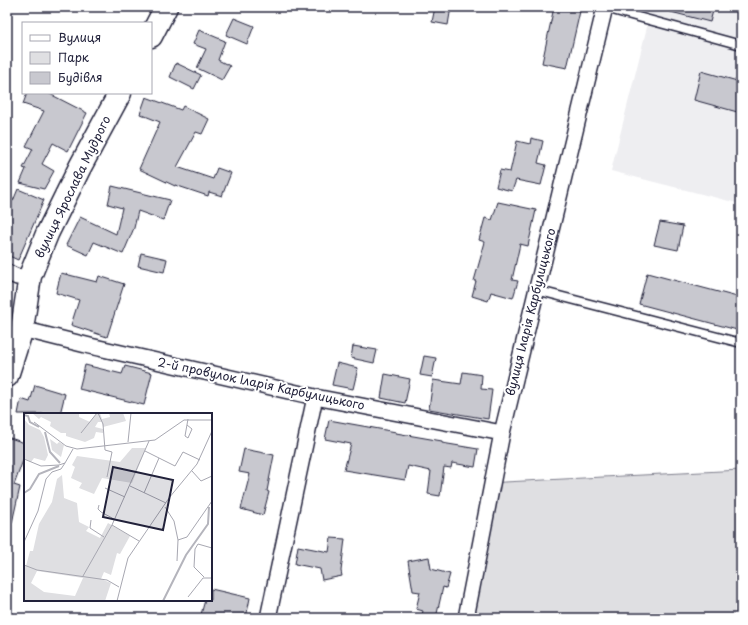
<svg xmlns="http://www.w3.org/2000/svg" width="748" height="625" font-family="'Playpen Sans',sans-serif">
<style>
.built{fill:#eeeef1}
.green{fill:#dfdfe2;stroke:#80808e}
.building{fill:#c8c8cf;stroke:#22223b}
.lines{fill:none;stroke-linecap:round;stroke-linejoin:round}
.lane-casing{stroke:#22223b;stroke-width:11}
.street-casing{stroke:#22223b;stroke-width:18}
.secondary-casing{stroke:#22223b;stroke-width:25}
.lane{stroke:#fff;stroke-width:8}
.street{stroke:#fff;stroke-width:15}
.secondary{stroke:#fff;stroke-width:22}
.labels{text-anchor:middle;stroke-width:4;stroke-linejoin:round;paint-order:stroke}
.street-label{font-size:12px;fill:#22223b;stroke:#fff}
.inset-river{fill:none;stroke:#b4b4bc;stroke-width:2}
.inset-road{fill:none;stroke:#a7a7b1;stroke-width:1}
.view{fill:#22223b;fill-opacity:0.15;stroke:#22223b;stroke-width:2}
.inset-edge{fill:none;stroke:#22223b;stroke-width:2}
</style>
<rect width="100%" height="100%" fill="#fff"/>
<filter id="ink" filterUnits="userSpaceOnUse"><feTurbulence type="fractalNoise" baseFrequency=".025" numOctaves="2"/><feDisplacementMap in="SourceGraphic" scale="8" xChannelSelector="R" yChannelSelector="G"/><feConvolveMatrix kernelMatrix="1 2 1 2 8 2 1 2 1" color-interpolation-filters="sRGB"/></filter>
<g filter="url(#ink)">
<!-- built -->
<path class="built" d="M 652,7 L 741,7 L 741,204 L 611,171 Z"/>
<!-- green -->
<path class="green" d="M 741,470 L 741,618 L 460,618 L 485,483 Z"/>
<!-- building -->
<path class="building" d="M 435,7 L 451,7 L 448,25 L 432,22 Z
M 554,7 L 581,7 L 567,68 L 542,63 Z
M 668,7 L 714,7 L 710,22 L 667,11 Z
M 234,18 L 254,26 L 247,44 L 226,35 Z
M 199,30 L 225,41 L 218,60 L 230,66 L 222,80 L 197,68 L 206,49 L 193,44 Z
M 176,63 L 201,75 L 194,89 L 170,77 Z
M 701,71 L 741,82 L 741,113 L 694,100 Z
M 27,93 L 48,93 L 87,113 L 68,151 L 53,143 L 42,164 L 54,171 L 44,189 L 20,183 L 26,169 L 23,168 L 33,149 L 26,146 L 44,111 L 23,104 Z
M 146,97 L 181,110 L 183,106 L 209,119 L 202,134 L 196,132 L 177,167 L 213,179 L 217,168 L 231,173 L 222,196 L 209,192 L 208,196 L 175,185 L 175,186 L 139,169 L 160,122 L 140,114 Z
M 531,138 L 543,141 L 538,163 L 546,165 L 541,185 L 516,180 L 512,191 L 496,187 L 500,170 L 510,172 L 517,141 L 530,144 Z
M 112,186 L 170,200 L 163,220 L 138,211 L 134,228 L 123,254 L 94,242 L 88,255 L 66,245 L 80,217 L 116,234 L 122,208 L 108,204 Z
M 18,189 L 44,200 L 18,260 L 7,255 L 7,198 L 13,201 Z
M 498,202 L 536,210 L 528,246 L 520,244 L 512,280 L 518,281 L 513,298 L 491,292 L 488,301 L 472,296 L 476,281 L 474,281 L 485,242 L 479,240 L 485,218 L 492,220 Z
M 660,222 L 683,226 L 678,250 L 654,245 Z
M 141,253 L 167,259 L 164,272 L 138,266 Z
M 61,273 L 97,282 L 99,276 L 124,284 L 107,337 L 71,325 L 79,300 L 56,293 Z
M 647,273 L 741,298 L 741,331 L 639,304 Z
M 353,346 L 377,350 L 374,363 L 351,358 Z
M 424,356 L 436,358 L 432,377 L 420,375 Z
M 337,363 L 358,368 L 353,389 L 332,385 Z
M 85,365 L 122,374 L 125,366 L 152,373 L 144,405 L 79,389 Z
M 463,372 L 482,375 L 481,389 L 492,390 L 488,419 L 429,409 L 433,380 L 461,384 Z
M 385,374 L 410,379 L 405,403 L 381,398 Z
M 35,385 L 65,394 L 60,414 L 18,414 L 21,399 L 30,402 Z
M 329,420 L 396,432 L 396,433 L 442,441 L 442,443 L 478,449 L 475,467 L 452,463 L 451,468 L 444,467 L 440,496 L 428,494 L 431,471 L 408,466 L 405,480 L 344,470 L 351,444 L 325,439 Z
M 7,437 L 25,443 L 25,455 L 14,485 L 20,487 L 12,523 L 7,523 Z
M 244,449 L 274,455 L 267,491 L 269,492 L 263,515 L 241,509 L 250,474 L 239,472 Z
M 331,538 L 345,539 L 341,571 L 342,576 L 322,580 L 320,569 L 295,564 L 298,546 L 329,552 Z
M 429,557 L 431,569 L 450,574 L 446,588 L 443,587 L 436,618 L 421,618 L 423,611 L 416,609 L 420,592 L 413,591 L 408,561 Z
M 211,589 L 250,598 L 246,618 L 200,618 L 205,600 L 211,600 Z"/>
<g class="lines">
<defs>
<path id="lane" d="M 605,8 L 741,45
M 536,290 L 741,343"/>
<path id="street" d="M 7,272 L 17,277 L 30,276
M 22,329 L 90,346 L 315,397 L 502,433
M 268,618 L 315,397
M 466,618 L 502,433 L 605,7"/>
<path id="secondary" d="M 151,36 L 166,7
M 7,376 L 22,329 L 30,276 L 47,234 L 80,167 L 120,93"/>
</defs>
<!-- lane casing -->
<use href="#lane" class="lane-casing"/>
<!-- street casing -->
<use href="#street" class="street-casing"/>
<!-- secondary casing -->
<use href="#secondary" class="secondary-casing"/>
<!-- lane -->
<use href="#lane" class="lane"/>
<!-- street -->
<use href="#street" class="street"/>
<!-- secondary -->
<use href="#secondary" class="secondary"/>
</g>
</g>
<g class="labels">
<!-- street labels -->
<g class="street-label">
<text transform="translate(73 187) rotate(-64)" y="4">вулиця Ярослава Мудрого</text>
<text transform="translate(531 312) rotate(-76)" y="4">вулиця Іларія Карбулицького</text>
<text transform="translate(261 384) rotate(12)" y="4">2-й провулок Іларія Карбулицького</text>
</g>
</g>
<!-- overview -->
<g transform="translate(24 413)">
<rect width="188" height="188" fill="#fff"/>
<path d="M 8,0 L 55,0 L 55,4 L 66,9 L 73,0 L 76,0 L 78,6 L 86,4 L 85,0 L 99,0 L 102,8 L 79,14 L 78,9 L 74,9 L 71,14 L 79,16 L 79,20 L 72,19 L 70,25 L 61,29 L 42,23 L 42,20 L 37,20 L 26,13 L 27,9 L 17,4 L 15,6 ZM 0,6 L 5,12 L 16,17 L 20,24 L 24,42 L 21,48 L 10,45 L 7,49 L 0,46 ZM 26,26 L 33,31 L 35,29 L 40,32 L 37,44 L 28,37 ZM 108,35 L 122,35 L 108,70 L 78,65 L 70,81 L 55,75 L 58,70 L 47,65 L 51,54 L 48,52 L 53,43 L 96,49 ZM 38,62 L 40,85 L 53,90 L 55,109 L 65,114 L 62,118 L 76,125 L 84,110 L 106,123 L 96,141 L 93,140 L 87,162 L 80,159 L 77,166 L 87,170 L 81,188 L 0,188 L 0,152 L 2,153 L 6,138 L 9,138 L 15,111 L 28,89 L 33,66 ZM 13,158 L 59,165 L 51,183 L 20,179 L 7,170 Z" fill="#dfdfe2" fill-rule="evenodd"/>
<path class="inset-river" d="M 0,2 L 4,3 L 6,9 L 15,14M 21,19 L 26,39 L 36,50M 0,80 L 6,76 L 15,61 L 35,53M 139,188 L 162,142 L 184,111 L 185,94"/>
<path class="inset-road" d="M 74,0 L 79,11 L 81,37 L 88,39 L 83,64M 10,9 L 42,33 L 53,36 L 131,27 L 160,7 L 188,7M 163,12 L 168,16 L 164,25 L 161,23 L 164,6M 57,20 L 73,0M 104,29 L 107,0M 121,38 L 151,53 L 159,39 L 176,47M 0,46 L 17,53 L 35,52 L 41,50 L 49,36M 168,58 L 177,68 L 188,63M 106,73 L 142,90M 81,75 L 101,84M 120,80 L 135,45M 75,92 L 74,96 L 77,99 L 90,106M 141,94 L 150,108 L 154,127 L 153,148M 67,107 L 66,115 L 80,124M 88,112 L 115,128M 154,127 L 163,124 L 188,88M 0,129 L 14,98 L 22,66 L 28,59 L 37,56 L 41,50M 0,152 L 13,157 L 83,167 L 95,174M 59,163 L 88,112 L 125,28M 180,164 L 170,154 L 171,136 L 174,131 L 188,135M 164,184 L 179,165 L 188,165M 93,188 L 104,145 L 145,85 L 173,51 L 188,18"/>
<path class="view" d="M 89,54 L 149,67 L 139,117 L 79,104 Z"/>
<rect width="188" height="188" class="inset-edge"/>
</g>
<!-- margin -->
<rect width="748" height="625" fill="none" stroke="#fff" stroke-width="24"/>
<rect x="12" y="12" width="724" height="601" fill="none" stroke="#22223b" stroke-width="1.5" filter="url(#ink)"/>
<!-- legend -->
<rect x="22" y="22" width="130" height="72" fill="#ffffff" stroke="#a7a7b1"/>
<rect x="30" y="35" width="20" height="6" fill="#ffffff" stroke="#a7a7b1"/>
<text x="58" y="42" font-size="12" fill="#22223b">Вулиця</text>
<rect x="30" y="52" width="20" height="12" fill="#dfdfe2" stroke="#a7a7b1"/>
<text x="58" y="62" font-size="12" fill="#22223b">Парк</text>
<rect x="30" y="72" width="20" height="12" fill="#c8c8cf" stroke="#a7a7b1"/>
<text x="58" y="82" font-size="12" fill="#22223b">Будівля</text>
</svg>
